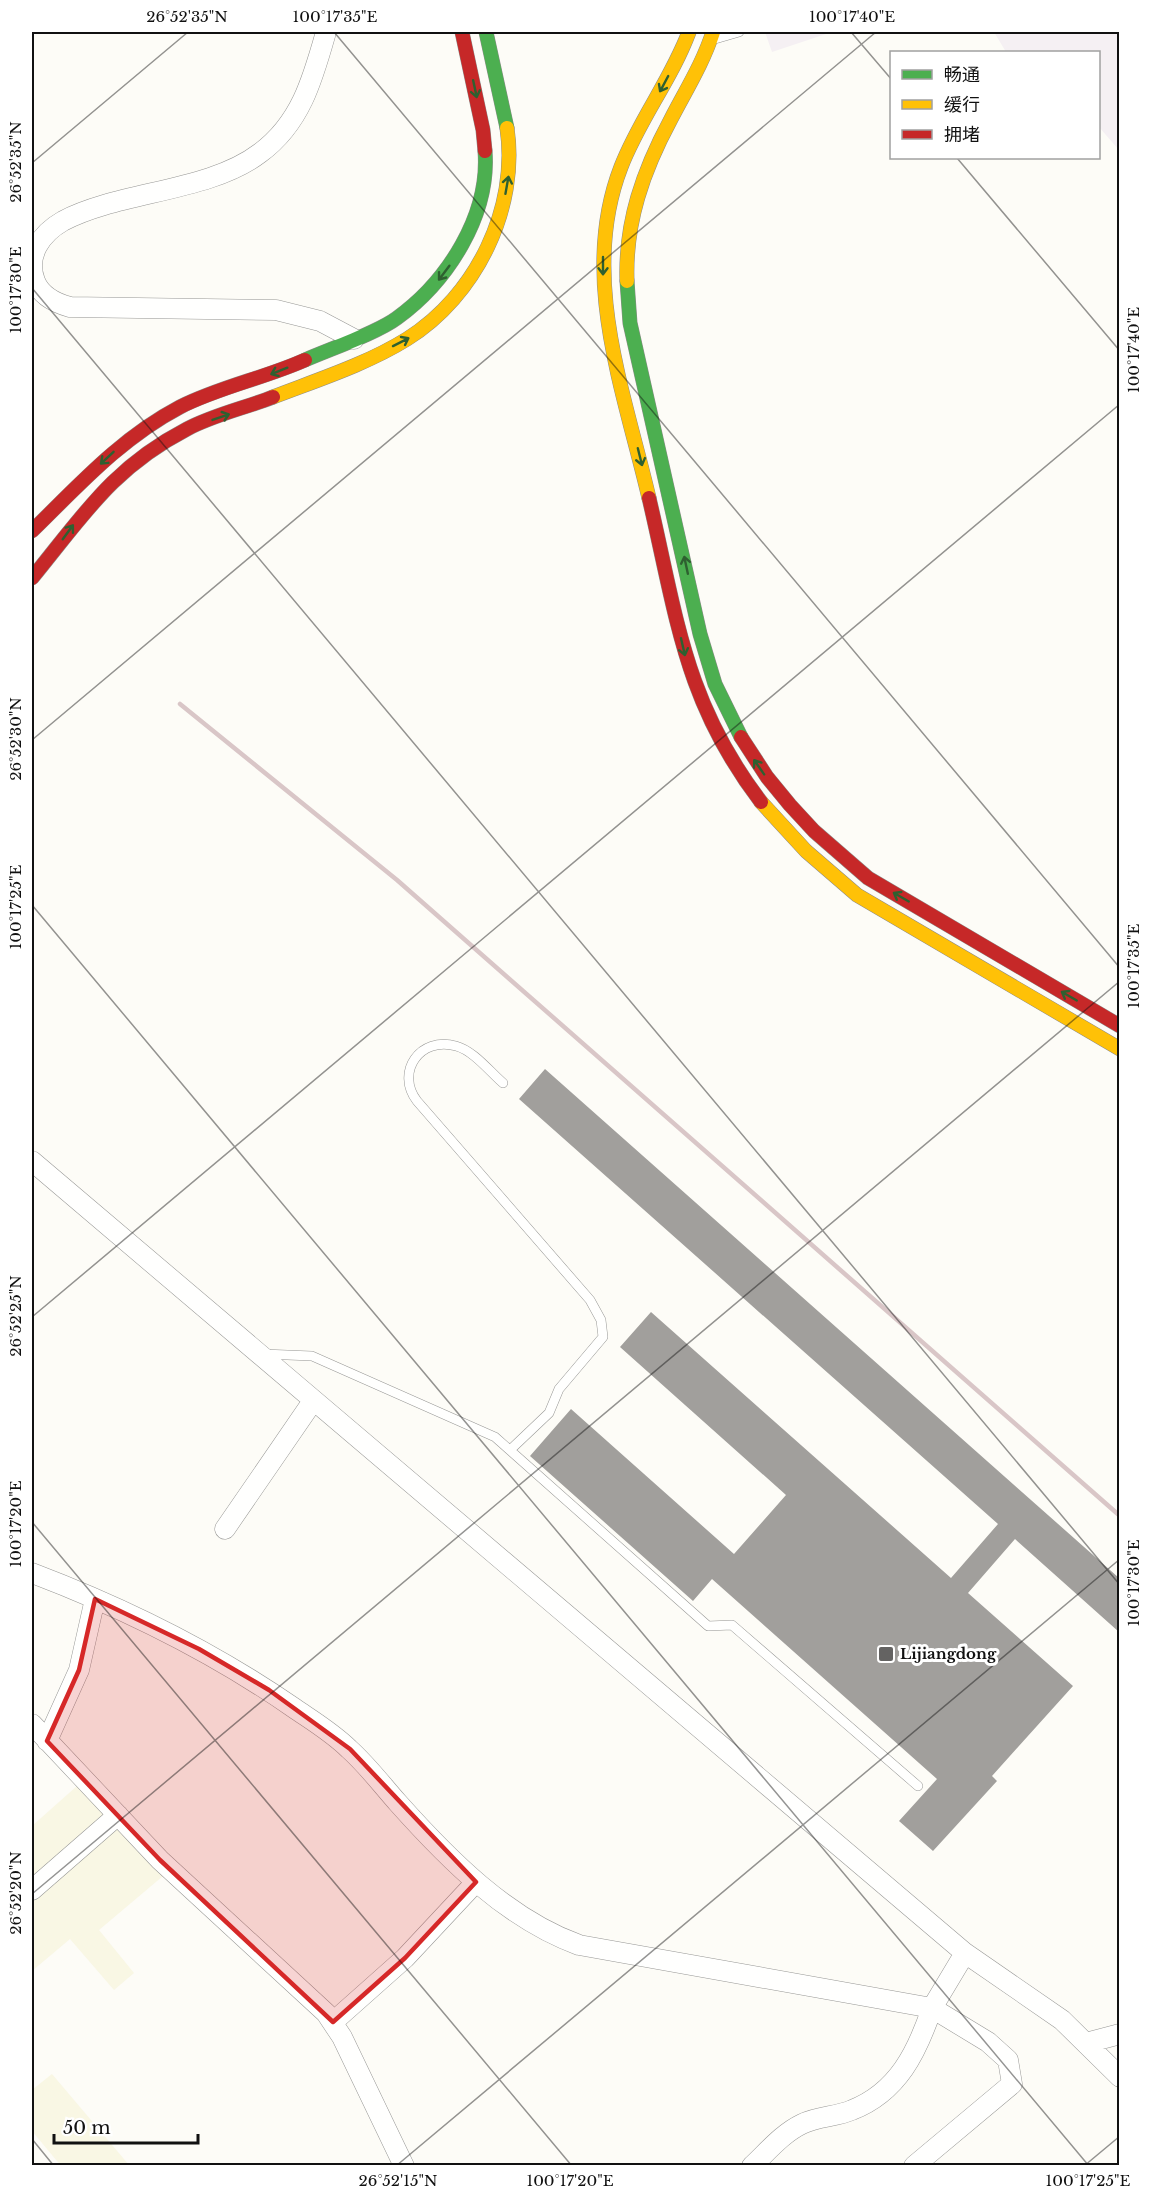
<svg xmlns="http://www.w3.org/2000/svg" width="1151" height="2197" font-family="'Libre Baskerville','Noto Sans SC',serif">
<style>
.industrial{fill:#f5f0f3}
.farmland{fill:#f9f7e4}
.building{fill:#a19f9c}
.lines{fill:none;stroke-linecap:round;stroke-linejoin:round}
.lane-casing{stroke:#979795;stroke-width:10}
.street-casing{stroke:#979795;stroke-width:21}
.fast-casing{stroke:#8e8d8b;stroke-width:15}
.slow-casing{stroke:#8e8d8b;stroke-width:15}
.jam-casing{stroke:#8e8d8b;stroke-width:15}
.lane{stroke:#fffffe;stroke-width:9}
.street{stroke:#fffffe;stroke-width:20}
.fast{stroke:#4caf50;stroke-width:14}
.slow{stroke:#ffc107;stroke-width:14}
.jam{stroke:#c62828;stroke-width:14}
.rail{stroke:#d9c6c7;stroke-width:4.5}
.oneway{stroke:#2e6030}
.marked{fill:#d62828;fill-opacity:0.2;stroke:#d62828;stroke-width:4.5;stroke-linejoin:round}
.ticks{fill:none;stroke:#111;stroke-width:1.5;stroke-opacity:0.45}
.poi-dot{fill:#646362;stroke:#fff;stroke-width:2}
.labels{text-anchor:middle;stroke-width:6;stroke-linejoin:round;paint-order:stroke}
.poi-label{font-size:15px;font-weight:bold;fill:#111;stroke:#fff;text-anchor:start}
.neatline{fill:none;stroke:#111;stroke-width:2}
.ticks-label{font-size:15px;text-anchor:middle;fill:#111}
</style>
<rect width="100%" height="100%" fill="#fdfcf7"/>
<!-- industrial -->
<path class="industrial" d="M 765,32 L 832,32 L 772,52 Z
M 994,32 L 1119,32 L 1119,150 L 1099,127 L 1098,52 L 1006,52 Z"/>
<!-- farmland -->
<path class="farmland" d="M 77,1786 L 163,1876 L 99,1930 L 134,1973 L 114,1990 L 70,1939 L 32,1971 L 32,1826 Z
M 52,2074 L 129,2165 L 61,2165 L 57,2161 L 32,2131 L 32,2090 Z"/>
<!-- building -->
<path class="building" d="M 545,1069 L 1119,1578 L 1119,1632 L 1015,1539 L 968,1593 L 1073,1686 L 992,1776 L 997,1781 L 933,1851 L 899,1821 L 937,1779 L 712,1579 L 693,1601 L 530,1456 L 571,1409 L 734,1554 L 786,1495 L 620,1347 L 651,1312 L 951,1578 L 998,1524 L 519,1099 Z"/>
<g class="lines">
<defs>
<path id="lane" d="M 715,39 L 739,32
M 503,1083 C 489,1071 474,1051 456,1046 C 420,1036 395,1072 417,1101 L 590,1300 L 601,1320 L 603,1337 L 559,1389 L 549,1413 L 510,1450
M 263,1354 L 312,1356 L 495,1437 L 708,1626 L 732,1625 L 918,1786"/>
<path id="street" d="M 326,32 C 313,78 301,123 260,153 C 209,192 120,191 63,221 C 42,233 25,255 35,281 C 41,296 55,303 70,307 L 276,310 L 320,321 L 354,339
M 32,1161 L 965,1953 L 1062,2020 L 1120,2077
M 225,1529 L 313,1401
M 32,1573 C 124,1608 213,1652 294,1708 C 313,1721 333,1733 349,1749 C 367,1765 382,1785 398,1803 C 448,1859 507,1919 579,1945 L 932,2008 L 965,1953
M 32,1724 L 160,1860 L 326,2013 L 342,2037 L 404,2166
M 47,1741 L 79,1670 L 95,1599
M 32,1890 L 118,1815
M 333,2022 L 405,1958 L 476,1882
M 1086,2043 L 1120,2034
M 752,2166 C 768,2151 783,2133 802,2124 C 818,2116 836,2117 852,2110 C 898,2092 917,2052 932,2008 L 988,2042 L 1008,2060 L 1012,2084 L 914,2166"/>
<path id="fast" d="M 486,32 L 507,128
M 627,281 L 630,323 L 700,634 L 715,684 L 741,737
M 305,360 C 330,349 377,333 397,318 C 448,281 490,215 485,151"/>
<path id="slow" d="M 627,281 C 625,222 643,171 671,119 C 686,90 703,63 713,32
M 273,397 C 317,380 367,364 407,339 C 476,296 519,208 507,128
M 649,498 C 624,391 579,275 621,167 C 639,120 671,80 689,32
M 761,802 L 806,851 L 857,895 L 1120,1049"/>
<path id="jam" d="M 462,32 L 483,130 L 485,151
M 649,498 C 677,617 684,701 761,802
M 32,531 C 79,485 121,438 180,407 C 219,387 265,378 305,360
M 32,578 C 83,516 112,468 187,429 C 213,415 245,408 273,397
M 741,737 L 767,777 L 790,805 L 814,831 L 868,878 L 1120,1026"/>
</defs>
<!-- lane casing -->
<use href="#lane" class="lane-casing"/>
<!-- street casing -->
<use href="#street" class="street-casing"/>
<!-- fast casing -->
<use href="#fast" class="fast-casing"/>
<!-- slow casing -->
<use href="#slow" class="slow-casing"/>
<!-- jam casing -->
<use href="#jam" class="jam-casing"/>
<!-- lane -->
<use href="#lane" class="lane"/>
<!-- street -->
<use href="#street" class="street"/>
<!-- fast -->
<use href="#fast" class="fast"/>
<!-- slow -->
<use href="#slow" class="slow"/>
<!-- jam -->
<use href="#jam" class="jam"/>
<!-- rail -->
<path class="rail" d="M 180,704 L 397,880 L 1120,1516"/>
</g>
<!-- one-way arrows -->
<defs><path id="oneway-shaft" d="M-6 0H5M1.5-3L5.5 0L1.5 3" fill="none" stroke-width="1.6" stroke-linecap="round" stroke-linejoin="round" transform="scale(1.5)"/></defs>
<g class="oneway">
<use href="#oneway-shaft" transform="translate(664 84) rotate(118)"/>
<use href="#oneway-shaft" transform="translate(475 89) rotate(78)"/>
<use href="#oneway-shaft" transform="translate(507 185) rotate(-80)"/>
<use href="#oneway-shaft" transform="translate(603 266) rotate(90)"/>
<use href="#oneway-shaft" transform="translate(444 273) rotate(127)"/>
<use href="#oneway-shaft" transform="translate(401 342) rotate(-27)"/>
<use href="#oneway-shaft" transform="translate(279 371) rotate(158)"/>
<use href="#oneway-shaft" transform="translate(221 417) rotate(-19)"/>
<use href="#oneway-shaft" transform="translate(640 457) rotate(76)"/>
<use href="#oneway-shaft" transform="translate(107 458) rotate(137)"/>
<use href="#oneway-shaft" transform="translate(68 532) rotate(-54)"/>
<use href="#oneway-shaft" transform="translate(686 565) rotate(-102)"/>
<use href="#oneway-shaft" transform="translate(683 647) rotate(77)"/>
<use href="#oneway-shaft" transform="translate(759 767) rotate(-125)"/>
<use href="#oneway-shaft" transform="translate(901 897) rotate(-150)"/>
<use href="#oneway-shaft" transform="translate(1069 996) rotate(-150)"/>
</g>
<!-- marked area -->
<path class="marked" d="M 95,1599 L 199,1649 L 269,1690 L 350,1749 L 476,1882 L 405,1958 L 333,2022 L 160,1860 L 47,1741 L 79,1670 Z"/>
<!-- ticks -->
<path class="ticks" d="M 334,32 L 1120,968M 851,32 L 892,80M 957,158 L 1120,351M 32,163 L 188,32M 32,288 L 1120,1585M 32,740 L 876,32M 32,905 L 1089,2166M 32,1317 L 1120,404M 32,1522 L 572,2166M 32,1894 L 1120,981M 32,2139 L 54,2166M 396,2166 L 1120,1559M 1084,2166 L 1120,2136"/>
<!-- markers -->
<rect class="poi-dot" x="878" y="1646" width="16" height="16" rx="3"/>
<g class="labels">
<!-- poi labels -->
<g class="poi-label">
<text x="900" y="1659">Lijiangdong</text>
</g>
</g>
<!-- border -->
<rect width="1151" height="2197" fill="none" stroke="#ffffff" stroke-width="66"/>
<!-- legend -->
<rect x="890" y="51" width="210" height="108" fill="#ffffff" stroke="#a0a0a0" stroke-width="1.5"/>
<rect x="902" y="70" width="30" height="9" fill="#4caf50" stroke="#a0a0a0" stroke-width="1.5"/>
<text x="944" y="81" font-size="18" fill="#111111">畅通</text>
<rect x="902" y="100" width="30" height="9" fill="#ffc107" stroke="#a0a0a0" stroke-width="1.5"/>
<text x="944" y="111" font-size="18" fill="#111111">缓行</text>
<rect x="902" y="130" width="30" height="9" fill="#c62828" stroke="#a0a0a0" stroke-width="1.5"/>
<text x="944" y="141" font-size="18" fill="#111111">拥堵</text>
<!-- scale -->
<path d="M54 2134v9h144v-9" fill="none" stroke="#111111" stroke-width="3"/>
<text x="63" y="2134" font-size="18" fill="#111111" stroke="#ffffff" stroke-width="4.5" paint-order="stroke">50 m</text>
<rect x="33" y="33" width="1085" height="2131" class="neatline"/>
<g class="ticks-label">
<text x="187" y="22">26°52'35"N</text>
<text x="335" y="22">100°17'35"E</text>
<text x="852" y="22">100°17'40"E</text>
<text transform="translate(16 162) rotate(-90)" y="5">26°52'35"N</text>
<text transform="translate(16 290) rotate(-90)" y="5">100°17'30"E</text>
<text transform="translate(1134 350) rotate(-90)" y="5">100°17'40"E</text>
<text transform="translate(16 739) rotate(-90)" y="5">26°52'30"N</text>
<text transform="translate(16 907) rotate(-90)" y="5">100°17'25"E</text>
<text transform="translate(1134 966) rotate(-90)" y="5">100°17'35"E</text>
<text transform="translate(16 1316) rotate(-90)" y="5">26°52'25"N</text>
<text transform="translate(16 1524) rotate(-90)" y="5">100°17'20"E</text>
<text transform="translate(1134 1583) rotate(-90)" y="5">100°17'30"E</text>
<text transform="translate(16 1893) rotate(-90)" y="5">26°52'20"N</text>
<text x="398" y="2186">26°52'15"N</text>
<text x="570" y="2186">100°17'20"E</text>
<text x="1088" y="2186">100°17'25"E</text>
</g>
</svg>
